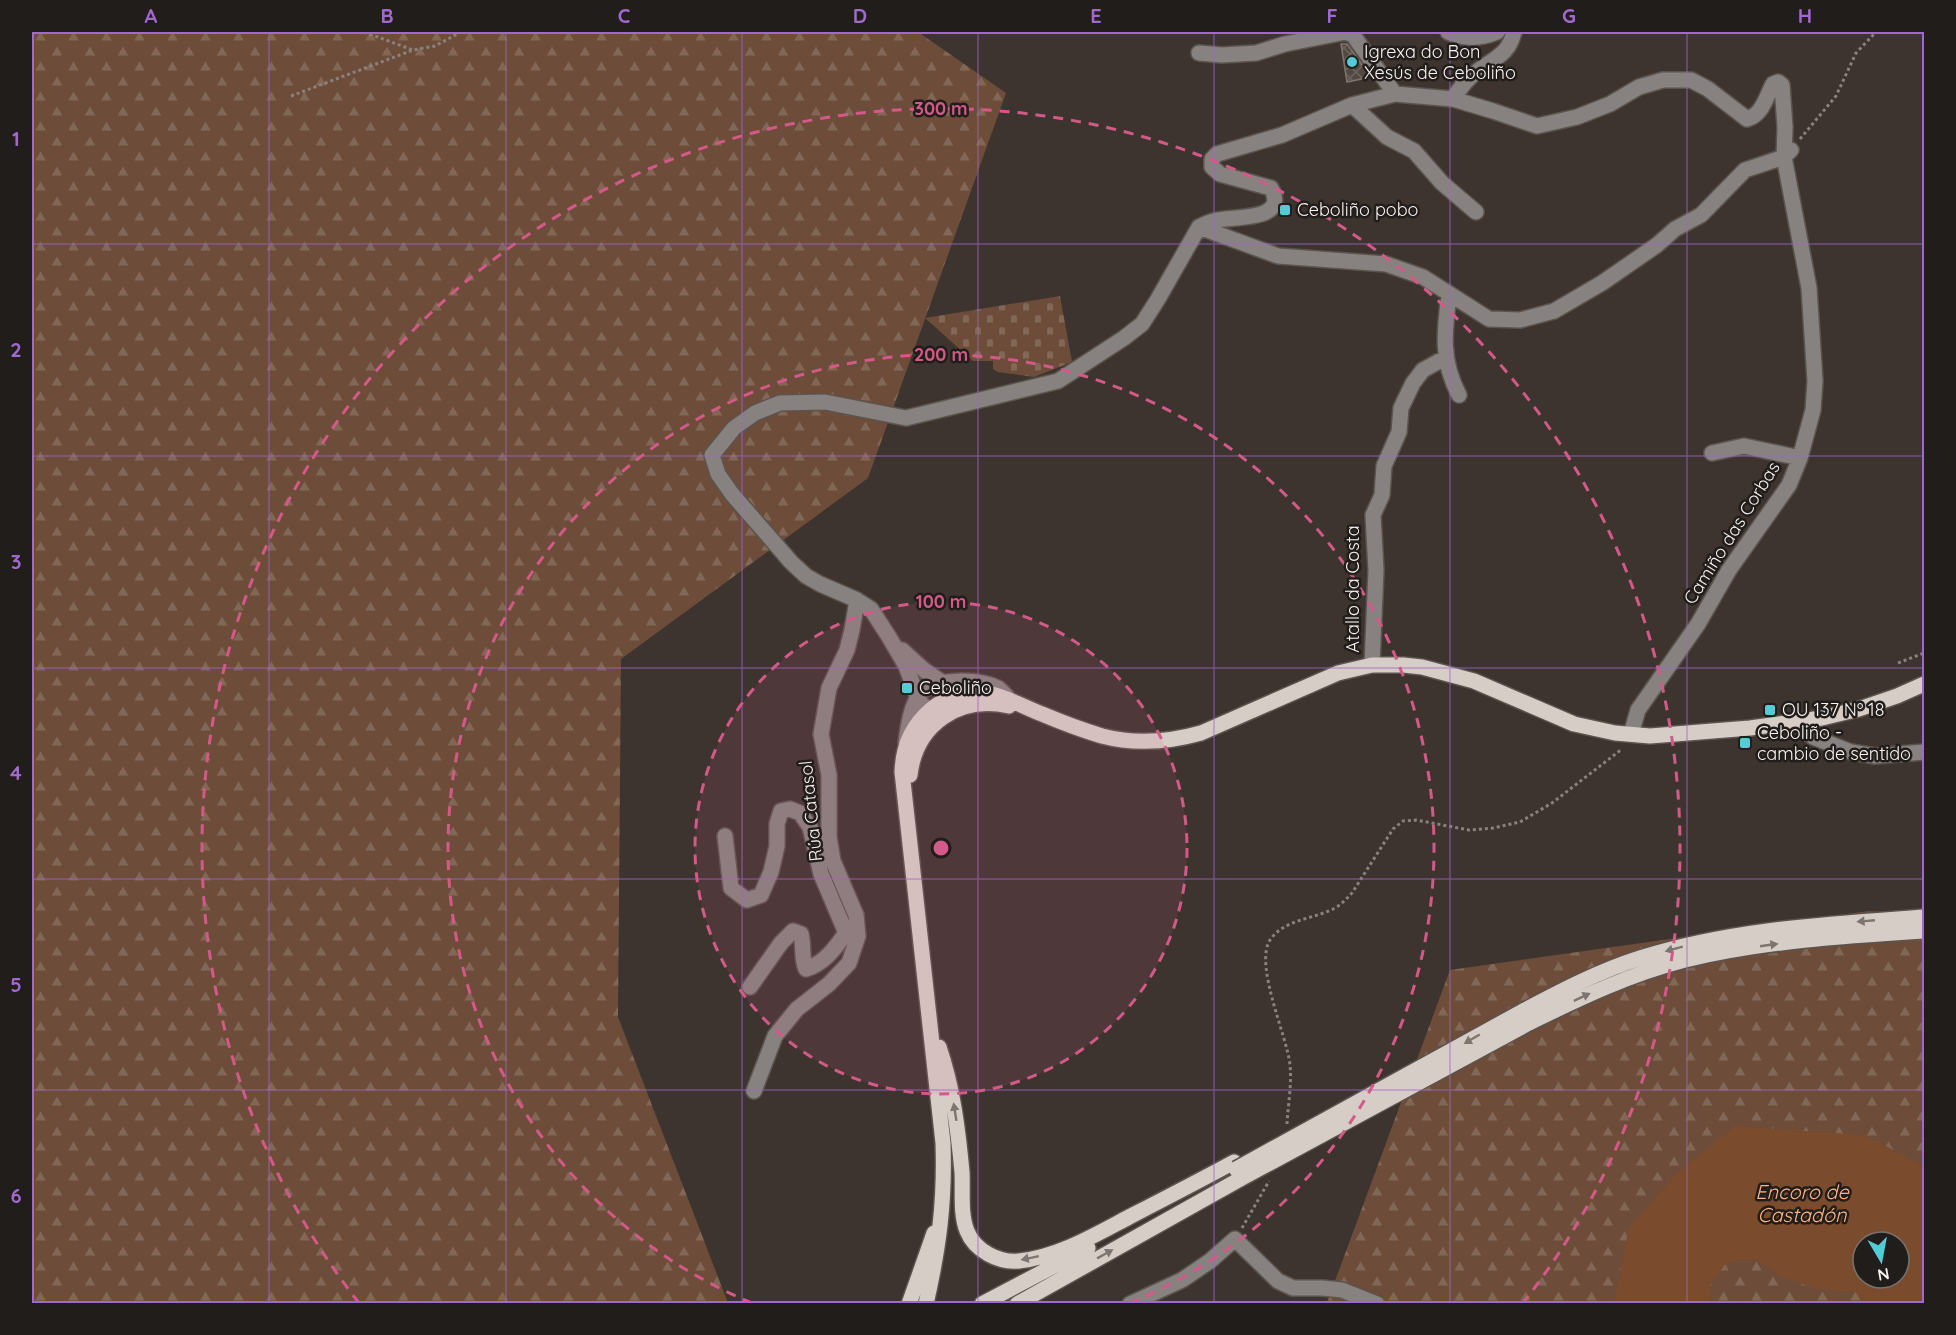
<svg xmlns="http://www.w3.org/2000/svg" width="1956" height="1335" font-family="Quicksand,sans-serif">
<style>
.forest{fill:url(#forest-firs);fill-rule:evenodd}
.cemetery{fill:url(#cemetery-stones)}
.water{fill:#7a4b2c;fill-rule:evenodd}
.building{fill:url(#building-cross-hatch);stroke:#7f746e;stroke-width:1.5}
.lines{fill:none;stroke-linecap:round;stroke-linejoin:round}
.minor-casing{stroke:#5b534e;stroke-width:18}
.major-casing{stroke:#5b534e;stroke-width:18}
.path{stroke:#8a827e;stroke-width:3;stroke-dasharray:3 3;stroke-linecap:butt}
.minor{stroke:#87827f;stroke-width:15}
.major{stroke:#d7cdc7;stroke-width:15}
.major-bridge-casing{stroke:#5b534e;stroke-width:18;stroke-linecap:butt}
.major-bridge{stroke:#d7cdc7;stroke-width:15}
.oneway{fill:#7c7570}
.grid{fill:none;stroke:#a168ce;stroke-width:1.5;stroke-opacity:0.55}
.ring{fill:none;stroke:#d35a88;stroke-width:3;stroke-dasharray:10 8}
.poi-dot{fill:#52ccd6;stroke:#211d1a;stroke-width:2}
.labels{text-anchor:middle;stroke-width:5;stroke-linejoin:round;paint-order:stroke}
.poi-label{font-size:18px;fill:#faf3f0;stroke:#211d1a;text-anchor:start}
.street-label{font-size:18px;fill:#faf3f0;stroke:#211d1a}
.water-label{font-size:20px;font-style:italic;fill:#feb384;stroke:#211d1a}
.centre{fill:#d35a88;stroke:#211d1a;stroke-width:3}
.ring-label{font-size:18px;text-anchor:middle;font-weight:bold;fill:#d35a88;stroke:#211d1a;stroke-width:5;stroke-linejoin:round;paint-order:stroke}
.neatline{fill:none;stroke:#a168ce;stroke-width:2}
.grid-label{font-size:20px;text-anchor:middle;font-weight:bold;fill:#a168ce}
</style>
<defs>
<pattern id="forest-firs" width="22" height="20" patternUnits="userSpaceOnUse" patternTransform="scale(1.5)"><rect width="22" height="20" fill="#6d4d39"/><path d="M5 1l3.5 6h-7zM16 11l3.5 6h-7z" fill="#836756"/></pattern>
<pattern id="cemetery-stones" width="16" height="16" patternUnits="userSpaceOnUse" patternTransform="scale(1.5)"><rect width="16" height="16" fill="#6d4d39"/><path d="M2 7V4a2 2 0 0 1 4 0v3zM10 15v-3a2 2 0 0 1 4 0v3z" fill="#836756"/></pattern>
<pattern id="building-cross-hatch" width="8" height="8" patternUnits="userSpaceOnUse" patternTransform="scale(1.5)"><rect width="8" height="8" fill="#534943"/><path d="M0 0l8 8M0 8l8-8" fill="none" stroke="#6d645e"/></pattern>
</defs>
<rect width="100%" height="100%" fill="#3d342f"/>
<!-- forest -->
<path class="forest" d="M 32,32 L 918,32 L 1006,93 L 868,478 L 621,659 L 618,1017 L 728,1303 L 32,1303 Z
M 1869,911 L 1924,915 L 1924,1303 L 1325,1304 L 1328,1300 L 1450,970 ZM 1863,1242 L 1899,1242 L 1899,1278 L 1863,1278 Z"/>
<!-- cemetery -->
<path class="cemetery" d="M 1060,296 L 1072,362 L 1034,377 L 998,372 L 993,369 L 993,361 L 973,361 L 925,318 Z"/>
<!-- water -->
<path class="water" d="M 1735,1126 L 1865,1135 L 1924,1166 L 1924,1303 L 1868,1303 L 1855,1292 L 1816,1289 L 1782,1277 L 1755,1259 L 1726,1263 L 1711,1284 L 1710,1303 L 1614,1303 L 1629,1228 L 1676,1174 ZM 1863,1242 L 1899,1242 L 1899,1278 L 1863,1278 Z"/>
<!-- building -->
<path class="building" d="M 1341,44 L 1347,44 L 1371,77 L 1347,82 Z"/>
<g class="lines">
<defs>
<path id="minor" d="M 1448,32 C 1465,40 1480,39 1497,32
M 1199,53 L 1222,55 L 1256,53 L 1285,44 L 1346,32
M 1395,94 L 1453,99 L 1493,111 L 1537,126 L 1577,117 L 1610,104 L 1639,87 L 1663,80 L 1691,80 L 1708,89 L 1747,119 C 1762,115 1766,98 1773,84 L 1778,82 L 1782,85 L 1785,127 L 1784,157 L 1809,288 L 1815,381 L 1813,410 L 1800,458 L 1789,485 L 1729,570 L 1698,624 L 1638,710 L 1631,734
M 1453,99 C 1460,88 1467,78 1479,70 C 1495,58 1509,54 1514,32
M 1352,105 L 1387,137 L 1414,151 L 1442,183 L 1476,212
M 1199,227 L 1278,256 L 1386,264 L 1423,277 L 1489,319 L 1520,320 L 1554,311 L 1602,283 L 1657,245 L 1675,229 L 1701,215 L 1745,170 L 1784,157 L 1791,150
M 1199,227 C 1205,224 1211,221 1218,220 C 1236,216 1289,221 1271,188 L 1220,174 L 1212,167 L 1212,159 L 1217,154 L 1282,135 L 1352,105 L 1395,94 L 1353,35 L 1345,32
M 1449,295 C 1444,333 1441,361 1459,395
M 1712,453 L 1744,446 L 1800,458
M 902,650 L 924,670 L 946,685
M 1372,665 L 1376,570 L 1373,515 L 1382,495 L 1384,466 L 1399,432 L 1401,408 L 1413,383 L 1423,370 L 1445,358
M 942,709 L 936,711 L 930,710 L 920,703 L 906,666 L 889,637 L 871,609 L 857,600 L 820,584 L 806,576 L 791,562 L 732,494 L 718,474 L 712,455 L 734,428 L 755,413 L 780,403 L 825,402 L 906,418 L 1058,381 L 1124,338 L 1142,324 L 1158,299 L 1199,227
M 1807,720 L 1809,734 L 1813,737 L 1851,752 L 1875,756 L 1924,752
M 906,742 C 908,727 911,704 921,693 C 934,677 980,679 998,688 C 1002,691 1005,695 1008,698
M 725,836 L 731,888 L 747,900 L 761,895 L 771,872 L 777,846 L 777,824 L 781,811 L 790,809 L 800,813 L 810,827 L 821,874 L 846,933 L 858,936
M 750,987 L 781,943 L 793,931 L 801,934 C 804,945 801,959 806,969 C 825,963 835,948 846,933
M 754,1091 L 775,1036 L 797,1009 L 829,984 L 849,963 L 858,936 L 856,915 L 833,861 L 829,837 L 829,775 L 821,734 L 829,688 L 847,650 L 852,630 L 857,600
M 1130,1304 L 1182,1280 L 1210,1261 L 1235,1239 L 1278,1281 L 1293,1288 L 1322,1288 L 1342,1290 L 1377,1304"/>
<path id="major" d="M 910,775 C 916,724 959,695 1009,706
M 1523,1011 C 1561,991 1599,971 1640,958 C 1732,929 1829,924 1924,917
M 1529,1023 C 1580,998 1630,974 1685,960 C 1764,941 1844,936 1924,931
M 939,1047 C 953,1088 958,1129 962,1172 C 963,1191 960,1214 967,1231 C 975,1251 999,1263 1019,1261 C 1058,1257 1095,1235 1129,1217 C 1164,1199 1199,1181 1234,1162
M 909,1304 L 934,1233
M 926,1304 C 939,1247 945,1202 943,1143 L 902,772 C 903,749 909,732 925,715 C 932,708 939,703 947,699 C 980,680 1011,702 1042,714 C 1061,722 1082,730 1102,736 C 1136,745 1169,742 1201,733 L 1338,673 L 1372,665 L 1403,665 L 1422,667 L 1474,681 L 1574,724 L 1615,733 L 1650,736 L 1750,728 L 1822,718 L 1859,709 L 1897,696 L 1924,684
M 982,1304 L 1088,1248
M 1017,1304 L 1242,1178"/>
</defs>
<!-- minor casing -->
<use href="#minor" class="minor-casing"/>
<!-- major casing -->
<use href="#major" class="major-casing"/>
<!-- path -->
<path class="path" d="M 364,32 L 413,50
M 291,96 L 413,50 L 435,46 L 461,32
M 1800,139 L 1836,96 L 1856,53 L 1876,32
M 1898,663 L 1924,653
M 1287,1124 C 1288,1105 1292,1084 1290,1065 C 1287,1036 1254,965 1270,940 C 1284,919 1315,919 1335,908 C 1342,904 1347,898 1352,893 L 1393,829 L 1403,821 L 1416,820 L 1469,830 L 1493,828 L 1520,822 L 1552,803 L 1622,749
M 1242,1228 L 1269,1181"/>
<!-- minor -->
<use href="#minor" class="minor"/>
<!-- major -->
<use href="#major" class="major"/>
<defs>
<path id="major-bridge" d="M 1236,1169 L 1523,1011
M 1242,1178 L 1529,1023"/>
</defs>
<!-- major-bridge casing -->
<use href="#major-bridge" class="major-bridge-casing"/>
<!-- major-bridge -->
<use href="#major-bridge" class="major-bridge"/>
</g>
<!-- one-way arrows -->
<defs><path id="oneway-solid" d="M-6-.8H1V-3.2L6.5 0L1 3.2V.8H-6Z" transform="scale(1.5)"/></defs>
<g class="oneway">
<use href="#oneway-solid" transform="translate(1866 921) rotate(175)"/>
<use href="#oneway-solid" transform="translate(1769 945) rotate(-8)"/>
<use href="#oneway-solid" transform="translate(1674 949) rotate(165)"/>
<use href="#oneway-solid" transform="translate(1582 997) rotate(-25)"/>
<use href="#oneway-solid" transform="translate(1472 1039) rotate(150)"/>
<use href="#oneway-solid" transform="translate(955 1112) rotate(-99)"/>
<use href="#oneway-solid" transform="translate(1105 1254) rotate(-29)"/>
<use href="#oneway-solid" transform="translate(1030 1258) rotate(168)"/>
</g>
<!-- grid -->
<path class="grid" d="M 269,32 L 269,1304M 506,32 L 506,1304M 742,32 L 742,1304M 978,32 L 978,1304M 1214,32 L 1214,1304M 1450,32 L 1450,1304M 1687,32 L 1687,1304M 32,244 L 1924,244M 32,456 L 1924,456M 32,668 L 1924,668M 32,879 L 1924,879M 32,1090 L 1924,1090"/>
<!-- distance rings -->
<circle cx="941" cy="848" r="246" fill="#d35a88" fill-opacity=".12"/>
<g class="ring">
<circle cx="941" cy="848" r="246"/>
<path d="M752 1303A493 493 0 1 1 1130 1303"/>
<path d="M359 1303A739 739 0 1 1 1523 1303"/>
</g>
<!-- markers -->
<g class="poi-dot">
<circle cx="1352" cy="62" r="6"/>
<rect x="1279" y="204" width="12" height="12" rx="3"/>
<rect x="901" y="682" width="12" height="12" rx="3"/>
<rect x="1764" y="704" width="12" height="12" rx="3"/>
<rect x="1739" y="737" width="12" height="12" rx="3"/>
</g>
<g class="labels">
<!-- poi labels -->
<g class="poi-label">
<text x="1364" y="58">Igrexa do Bon<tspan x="1364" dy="21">Xesús de Ceboliño</tspan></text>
<text x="1297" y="216">Ceboliño pobo</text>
<text x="919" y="694">Ceboliño</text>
<text x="1782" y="716">OU 137 Nº 18</text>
<text x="1757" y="739">Ceboliño -<tspan x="1757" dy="21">cambio de sentido</tspan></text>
</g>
<!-- street labels -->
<g class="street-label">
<text transform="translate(1732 533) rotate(-58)" y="6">Camiño das Corbas</text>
<text transform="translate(1353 589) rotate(-90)" y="6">Atallo da Costa</text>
<text transform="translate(811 811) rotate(-96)" y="6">Rúa Catasol</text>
</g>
<!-- water labels -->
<g class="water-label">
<text x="1802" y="1199">Encoro de<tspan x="1802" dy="23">Castadón</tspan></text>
</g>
</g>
<circle cx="941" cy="848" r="9" class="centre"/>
<g class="ring-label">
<text x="941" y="115">300 m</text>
<text x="941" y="361">200 m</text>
<text x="941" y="608">100 m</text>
</g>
<!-- border -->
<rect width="1956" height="1335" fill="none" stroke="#211d1a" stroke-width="66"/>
<!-- north arrow -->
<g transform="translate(1881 1260) rotate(170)"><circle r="28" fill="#211d1a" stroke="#787370" stroke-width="1.5"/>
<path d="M0-4.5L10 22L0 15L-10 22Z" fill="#52ccd6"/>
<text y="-9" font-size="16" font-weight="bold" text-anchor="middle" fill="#faf3f0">N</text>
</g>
<rect x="33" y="33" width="1890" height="1269" class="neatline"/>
<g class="grid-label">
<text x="151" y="23">A</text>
<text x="387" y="23">B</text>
<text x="624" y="23">C</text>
<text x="860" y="23">D</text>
<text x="1096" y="23">E</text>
<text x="1332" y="23">F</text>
<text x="1569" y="23">G</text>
<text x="1805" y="23">H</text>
<text x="16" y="146">1</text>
<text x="16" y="357">2</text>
<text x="16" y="569">3</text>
<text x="16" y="780">4</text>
<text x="16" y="992">5</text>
<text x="16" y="1203">6</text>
</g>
</svg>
